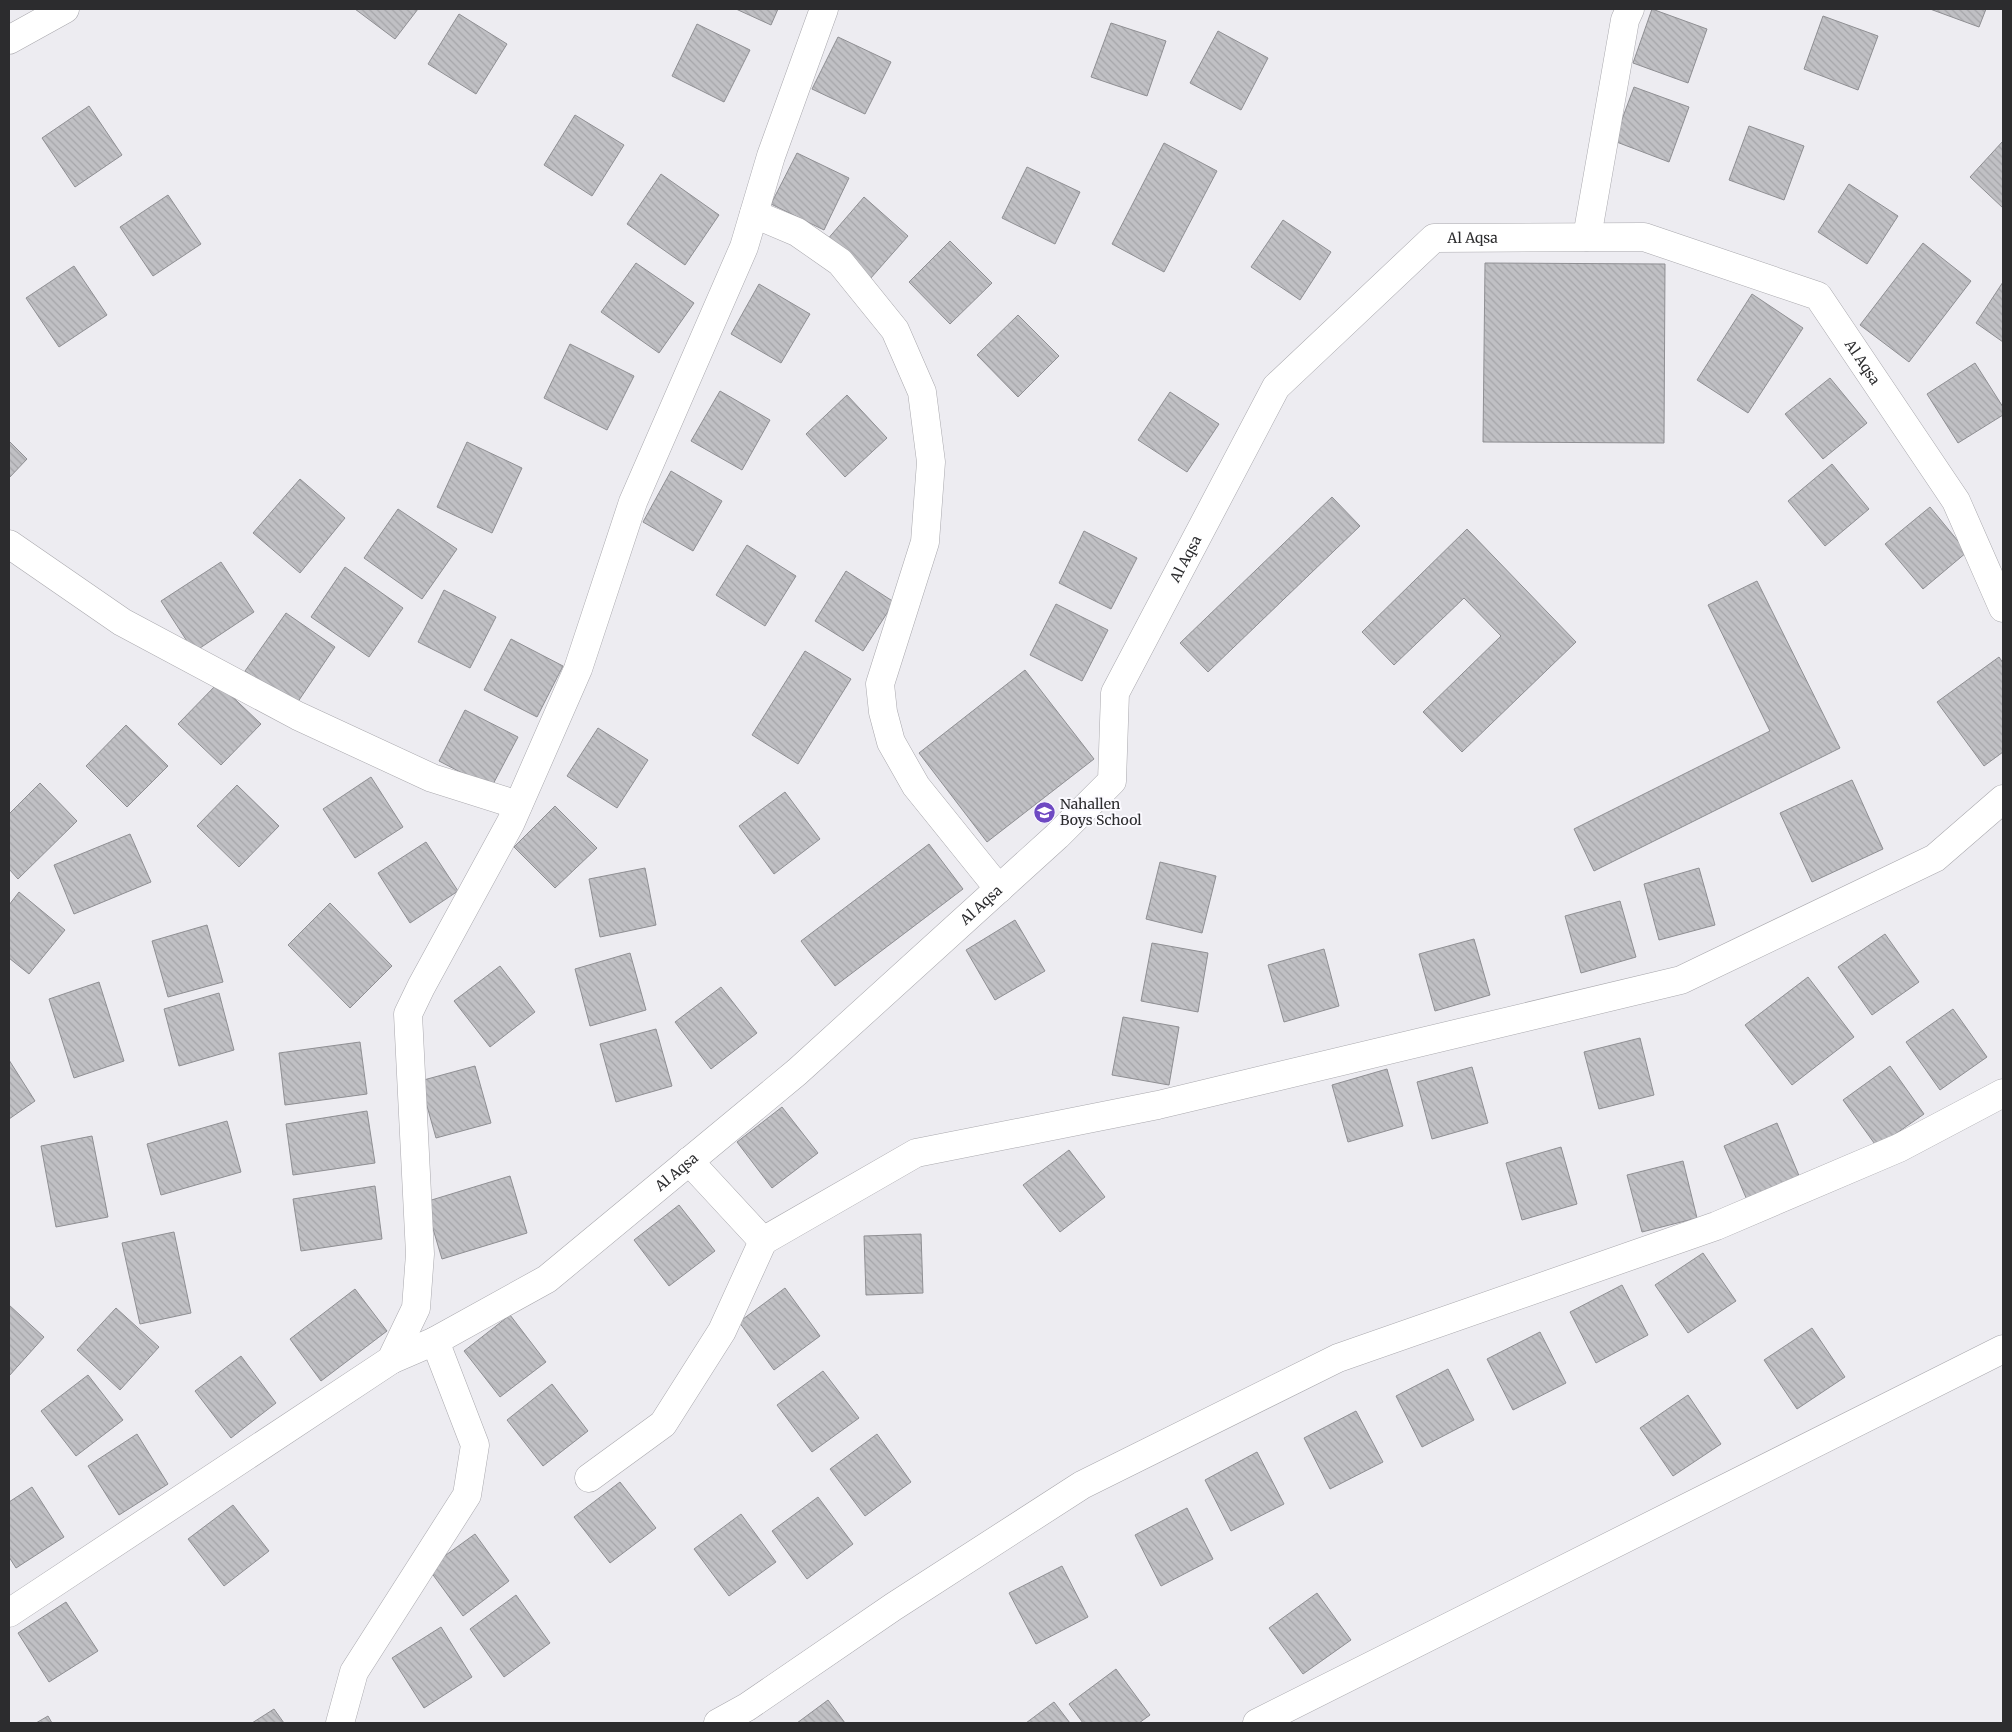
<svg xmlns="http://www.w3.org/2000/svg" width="2012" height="1732" font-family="Merriweather,serif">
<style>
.building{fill:url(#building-back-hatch);stroke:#8f8f93}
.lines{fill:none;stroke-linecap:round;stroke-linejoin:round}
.minor-casing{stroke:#a9a8ad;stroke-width:29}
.minor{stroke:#fff;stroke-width:28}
.labels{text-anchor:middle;stroke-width:4;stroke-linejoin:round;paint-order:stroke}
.street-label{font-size:14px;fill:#2c2c2e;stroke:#fbfaff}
.poi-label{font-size:14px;fill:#2c2c2e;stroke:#fbfaff;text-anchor:start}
</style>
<defs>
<pattern id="building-back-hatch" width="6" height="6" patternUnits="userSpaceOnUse" patternTransform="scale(1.25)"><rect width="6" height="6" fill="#c0c0c4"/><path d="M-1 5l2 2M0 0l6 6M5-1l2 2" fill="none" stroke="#a5a5a9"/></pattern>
</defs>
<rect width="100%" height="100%" fill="#edecf1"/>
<!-- building -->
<path class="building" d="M 355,9 L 418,9 L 395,39 Z
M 736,9 L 778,9 L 771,25 Z
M 1652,9 L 1707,29 L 1688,83 L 1633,63 Z
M 1930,9 L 1986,9 L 1979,27 Z
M 459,14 L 507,44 L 476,94 L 428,64 Z
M 1823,16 L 1878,36 L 1858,90 L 1804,69 Z
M 1111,23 L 1166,41 L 1147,96 L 1091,77 Z
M 697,24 L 750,50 L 724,102 L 672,76 Z
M 1218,31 L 1268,58 L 1241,110 L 1190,83 Z
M 838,37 L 891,62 L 865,114 L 812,89 Z
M 1634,87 L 1689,107 L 1669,162 L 1614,141 Z
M 89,106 L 122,155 L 75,187 L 42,138 Z
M 575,115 L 624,145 L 592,196 L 544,165 Z
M 1749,126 L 1804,146 L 1784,200 L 1729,180 Z
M 2003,141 L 2003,208 L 1970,177 Z
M 1164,143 L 1217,171 L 1164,272 L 1112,244 Z
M 797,153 L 849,178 L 824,230 L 771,204 Z
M 1027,167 L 1080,192 L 1055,244 L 1002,218 Z
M 661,174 L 719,215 L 685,265 L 627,224 Z
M 1849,184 L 1898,216 L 1867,264 L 1818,232 Z
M 168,195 L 201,244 L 153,276 L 120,227 Z
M 864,197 L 908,236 L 870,279 L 826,241 Z
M 1283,220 L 1331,252 L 1300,300 L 1251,267 Z
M 950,241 L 992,283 L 950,324 L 909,282 Z
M 1923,243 L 1971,281 L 1909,362 L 1860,325 Z
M 636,263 L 694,303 L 659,353 L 601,312 Z
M 1485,263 L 1665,264 L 1664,443 L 1483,442 Z
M 74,266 L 107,315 L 59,347 L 26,298 Z
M 2003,282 L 2003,342 L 1976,323 Z
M 759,284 L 810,314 L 781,363 L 731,334 Z
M 1752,294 L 1803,328 L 1748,413 L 1697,380 Z
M 1018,315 L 1059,356 L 1018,397 L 977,355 Z
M 570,344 L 634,376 L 607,430 L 544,398 Z
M 1975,363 L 2003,407 L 2003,415 L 1958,443 L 1927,394 Z
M 1830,378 L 1867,423 L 1823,459 L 1785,414 Z
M 720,391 L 770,420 L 742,470 L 691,441 Z
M 1170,392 L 1219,424 L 1187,472 L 1138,440 Z
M 847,395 L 887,438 L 845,477 L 806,434 Z
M 9,441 L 27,459 L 9,478 Z
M 467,442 L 522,468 L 492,533 L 437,507 Z
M 1832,464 L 1869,509 L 1825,546 L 1788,501 Z
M 671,471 L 722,501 L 693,551 L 643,522 Z
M 300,479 L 345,518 L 300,573 L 253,533 Z
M 1332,497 L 1360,526 L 1208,672 L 1180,643 Z
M 1930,507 L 1967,552 L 1923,589 L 1885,544 Z
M 398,509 L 457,549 L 422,599 L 364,558 Z
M 1467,529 L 1576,642 L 1462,752 L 1423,712 L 1501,636 L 1464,598 L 1394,665 L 1362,632 Z
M 1084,531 L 1137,558 L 1111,609 L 1059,583 Z
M 747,545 L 796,576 L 765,626 L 716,595 Z
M 221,562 L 254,612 L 194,652 L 161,601 Z
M 345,567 L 403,608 L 369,657 L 311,617 Z
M 846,571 L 894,602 L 863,651 L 815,621 Z
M 1757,581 L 1840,748 L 1594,871 L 1574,829 L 1770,731 L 1708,605 Z
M 444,590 L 496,617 L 470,668 L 418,642 Z
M 1056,604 L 1108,630 L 1082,681 L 1030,655 Z
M 286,613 L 335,647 L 295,706 L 245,671 Z
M 511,639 L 563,666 L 537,717 L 484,690 Z
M 805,651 L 851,679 L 798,764 L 752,735 Z
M 1999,657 L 2003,663 L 2003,752 L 1984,766 L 1937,702 Z
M 1025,670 L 1094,759 L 987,842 L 919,753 Z
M 218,683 L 261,724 L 221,765 L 178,724 Z
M 465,710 L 518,737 L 491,788 L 439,761 Z
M 126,725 L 168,766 L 127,807 L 86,766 Z
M 598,728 L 648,760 L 617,808 L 567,776 Z
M 371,777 L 403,827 L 355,858 L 323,809 Z
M 1852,780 L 1883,849 L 1812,882 L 1780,813 Z
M 40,783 L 77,821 L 18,879 L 9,869 L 9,814 Z
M 237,785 L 279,826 L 239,867 L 197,826 Z
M 785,792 L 820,839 L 774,874 L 739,826 Z
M 555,806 L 597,848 L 555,888 L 514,847 Z
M 130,834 L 151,882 L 74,914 L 54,865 Z
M 426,842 L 458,891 L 410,923 L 378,873 Z
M 929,844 L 963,889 L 835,986 L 801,941 Z
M 1160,862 L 1216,876 L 1202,933 L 1146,919 Z
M 645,868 L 656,925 L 600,937 L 589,879 Z
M 1699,868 L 1715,925 L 1659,940 L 1644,884 Z
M 19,892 L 65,930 L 29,974 L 9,958 L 9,905 Z
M 1620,901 L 1636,957 L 1581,973 L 1565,916 Z
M 330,903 L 392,966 L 350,1008 L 288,945 Z
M 1015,920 L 1045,971 L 995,1000 L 966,950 Z
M 207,925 L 223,982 L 168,997 L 152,941 Z
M 1885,934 L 1919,982 L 1872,1015 L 1838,967 Z
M 1474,939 L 1490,995 L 1435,1011 L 1419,954 Z
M 1152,943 L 1208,953 L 1198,1012 L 1141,1001 Z
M 1324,949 L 1339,1006 L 1284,1022 L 1268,965 Z
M 630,953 L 646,1010 L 590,1026 L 575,969 Z
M 500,966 L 535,1012 L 490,1047 L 454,1001 Z
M 1808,977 L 1854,1037 L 1792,1085 L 1745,1025 Z
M 99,982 L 124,1061 L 74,1078 L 49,999 Z
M 721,987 L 757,1033 L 711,1069 L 675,1022 Z
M 219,993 L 234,1050 L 179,1066 L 164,1009 Z
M 1953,1009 L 1987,1057 L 1940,1090 L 1906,1042 Z
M 1123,1017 L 1179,1027 L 1169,1085 L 1112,1075 Z
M 656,1029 L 672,1086 L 616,1102 L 600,1044 Z
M 1640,1038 L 1654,1095 L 1599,1109 L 1584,1052 Z
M 360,1042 L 367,1094 L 285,1105 L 279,1053 Z
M 9,1060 L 35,1101 L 9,1119 Z
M 475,1066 L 491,1123 L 436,1138 L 420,1081 Z
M 1890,1066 L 1924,1114 L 1877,1147 L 1843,1100 Z
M 1472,1067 L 1488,1123 L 1432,1139 L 1417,1082 Z
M 1387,1069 L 1403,1126 L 1348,1142 L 1332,1085 Z
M 782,1107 L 818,1153 L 772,1188 L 737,1142 Z
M 367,1111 L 375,1163 L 293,1175 L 286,1124 Z
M 227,1121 L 241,1172 L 161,1195 L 147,1144 Z
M 1777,1123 L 1800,1178 L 1747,1200 L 1724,1146 Z
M 92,1136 L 108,1217 L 56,1227 L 41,1146 Z
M 1561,1147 L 1577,1204 L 1522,1220 L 1506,1163 Z
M 1069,1150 L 1105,1197 L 1060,1232 L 1023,1185 Z
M 1683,1161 L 1697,1218 L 1642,1232 L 1627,1175 Z
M 510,1176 L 527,1233 L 442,1259 L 425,1202 Z
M 375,1186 L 382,1239 L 301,1251 L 293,1199 Z
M 679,1205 L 715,1251 L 669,1286 L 634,1240 Z
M 174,1232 L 191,1313 L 140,1324 L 122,1243 Z
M 921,1234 L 923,1293 L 866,1295 L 864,1236 Z
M 1703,1253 L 1736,1301 L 1688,1333 L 1655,1285 Z
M 1622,1285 L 1648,1335 L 1596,1363 L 1570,1312 Z
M 785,1288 L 820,1336 L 774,1370 L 739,1322 Z
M 355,1289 L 387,1331 L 321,1381 L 290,1339 Z
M 9,1305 L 44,1337 L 9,1376 Z
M 116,1308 L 159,1347 L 120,1390 L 77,1350 Z
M 510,1315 L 546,1362 L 500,1397 L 464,1351 Z
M 1812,1328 L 1845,1377 L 1797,1409 L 1764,1360 Z
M 1540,1332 L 1566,1383 L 1513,1410 L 1487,1359 Z
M 241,1356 L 276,1403 L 231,1438 L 195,1391 Z
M 1448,1369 L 1474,1420 L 1422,1447 L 1396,1396 Z
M 823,1371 L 859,1418 L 812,1452 L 777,1405 Z
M 88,1375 L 123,1420 L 76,1456 L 41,1411 Z
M 552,1384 L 588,1431 L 543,1466 L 507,1420 Z
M 1688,1395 L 1721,1444 L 1673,1476 L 1640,1428 Z
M 1356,1411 L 1383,1462 L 1330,1489 L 1304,1438 Z
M 137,1434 L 168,1484 L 119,1515 L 88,1466 Z
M 877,1434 L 911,1482 L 865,1516 L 830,1469 Z
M 1257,1452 L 1284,1504 L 1231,1531 L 1205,1480 Z
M 620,1482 L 656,1528 L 610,1563 L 574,1517 Z
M 32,1487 L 64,1537 L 16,1568 L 9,1557 L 9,1502 Z
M 818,1497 L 853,1544 L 807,1579 L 772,1531 Z
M 233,1505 L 269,1551 L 224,1586 L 188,1539 Z
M 1187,1508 L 1213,1559 L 1161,1586 L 1135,1535 Z
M 741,1514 L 776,1562 L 729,1596 L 694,1549 Z
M 475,1534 L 509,1581 L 463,1616 L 428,1568 Z
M 1062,1566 L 1088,1617 L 1036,1644 L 1009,1593 Z
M 1317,1593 L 1351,1640 L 1303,1674 L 1269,1628 Z
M 516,1595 L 550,1643 L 504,1677 L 470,1629 Z
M 66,1602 L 98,1651 L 49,1682 L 18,1633 Z
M 441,1627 L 472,1677 L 424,1708 L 392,1658 Z
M 1116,1669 L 1150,1715 L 1139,1723 L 1083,1723 L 1069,1704 Z
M 828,1700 L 845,1723 L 797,1723 Z
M 1054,1702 L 1070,1723 L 1026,1723 Z
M 274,1709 L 284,1723 L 252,1723 Z
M 48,1716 L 52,1723 L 36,1723 Z"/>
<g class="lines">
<defs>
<g id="minor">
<path d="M 9,40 L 65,9"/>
<path d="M 754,214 L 797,232 L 840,262 L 895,330 L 922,392 L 931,462 L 925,542 L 880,684 L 883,712 L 891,742 L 916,786 L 999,889"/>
<path d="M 1587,237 L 1625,20 L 1630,9"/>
<path d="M 9,544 L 122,622 L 298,716 L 432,778 L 518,805"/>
<path d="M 689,1161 L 763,1241 L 916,1153 L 1158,1105 L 1681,980 L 1935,858 L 2003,799"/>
<path id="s1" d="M 391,1360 L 435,1341 L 547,1279 L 797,1072 L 1057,836 L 1112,781 L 1115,693 L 1276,387 L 1434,238 L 1644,237 L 1818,296 L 1956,501 L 2003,608"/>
<path d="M 589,1478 L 663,1424 L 722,1331 L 763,1241"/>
<path d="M 9,1613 L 391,1360 L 416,1308 L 420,1254 L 408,1014 L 421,987 L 511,822 L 578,669 L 633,502 L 744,247 L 771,156 L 824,9"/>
<path d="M 340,1723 L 354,1672 L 467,1495 L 475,1445 L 435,1341"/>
<path d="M 718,1723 L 747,1707 L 893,1607 L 1082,1485 L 1338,1358 L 1716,1226 L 1899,1148 L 2003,1093"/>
<path d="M 1257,1723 L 2003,1349"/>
</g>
</defs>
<!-- minor casing -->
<use href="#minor" class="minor-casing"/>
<!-- minor -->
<use href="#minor" class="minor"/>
</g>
<!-- icons -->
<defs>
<symbol id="school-disc" viewBox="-11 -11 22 22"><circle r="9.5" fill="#6e49c2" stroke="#fbfaff"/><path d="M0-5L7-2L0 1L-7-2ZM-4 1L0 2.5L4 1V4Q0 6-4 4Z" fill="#fff"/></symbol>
</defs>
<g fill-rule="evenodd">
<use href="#school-disc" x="1032" y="800" width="25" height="25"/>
</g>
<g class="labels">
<!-- street labels -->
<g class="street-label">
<text dy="5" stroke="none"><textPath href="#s1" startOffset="1619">Al Aqsa</textPath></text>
<text dy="5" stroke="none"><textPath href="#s1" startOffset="2054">Al Aqsa</textPath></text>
<text dy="5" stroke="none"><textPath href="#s1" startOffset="1169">Al Aqsa</textPath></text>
<text dy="5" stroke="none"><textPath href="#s1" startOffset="749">Al Aqsa</textPath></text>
<text dy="5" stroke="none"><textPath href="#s1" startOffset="344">Al Aqsa</textPath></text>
</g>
<!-- poi labels -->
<g class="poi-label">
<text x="1060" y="809">Nahallen<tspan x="1060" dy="16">Boys School</tspan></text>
</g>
</g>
<!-- border -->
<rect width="2012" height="1732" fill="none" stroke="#2c2c2e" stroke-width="20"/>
</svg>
